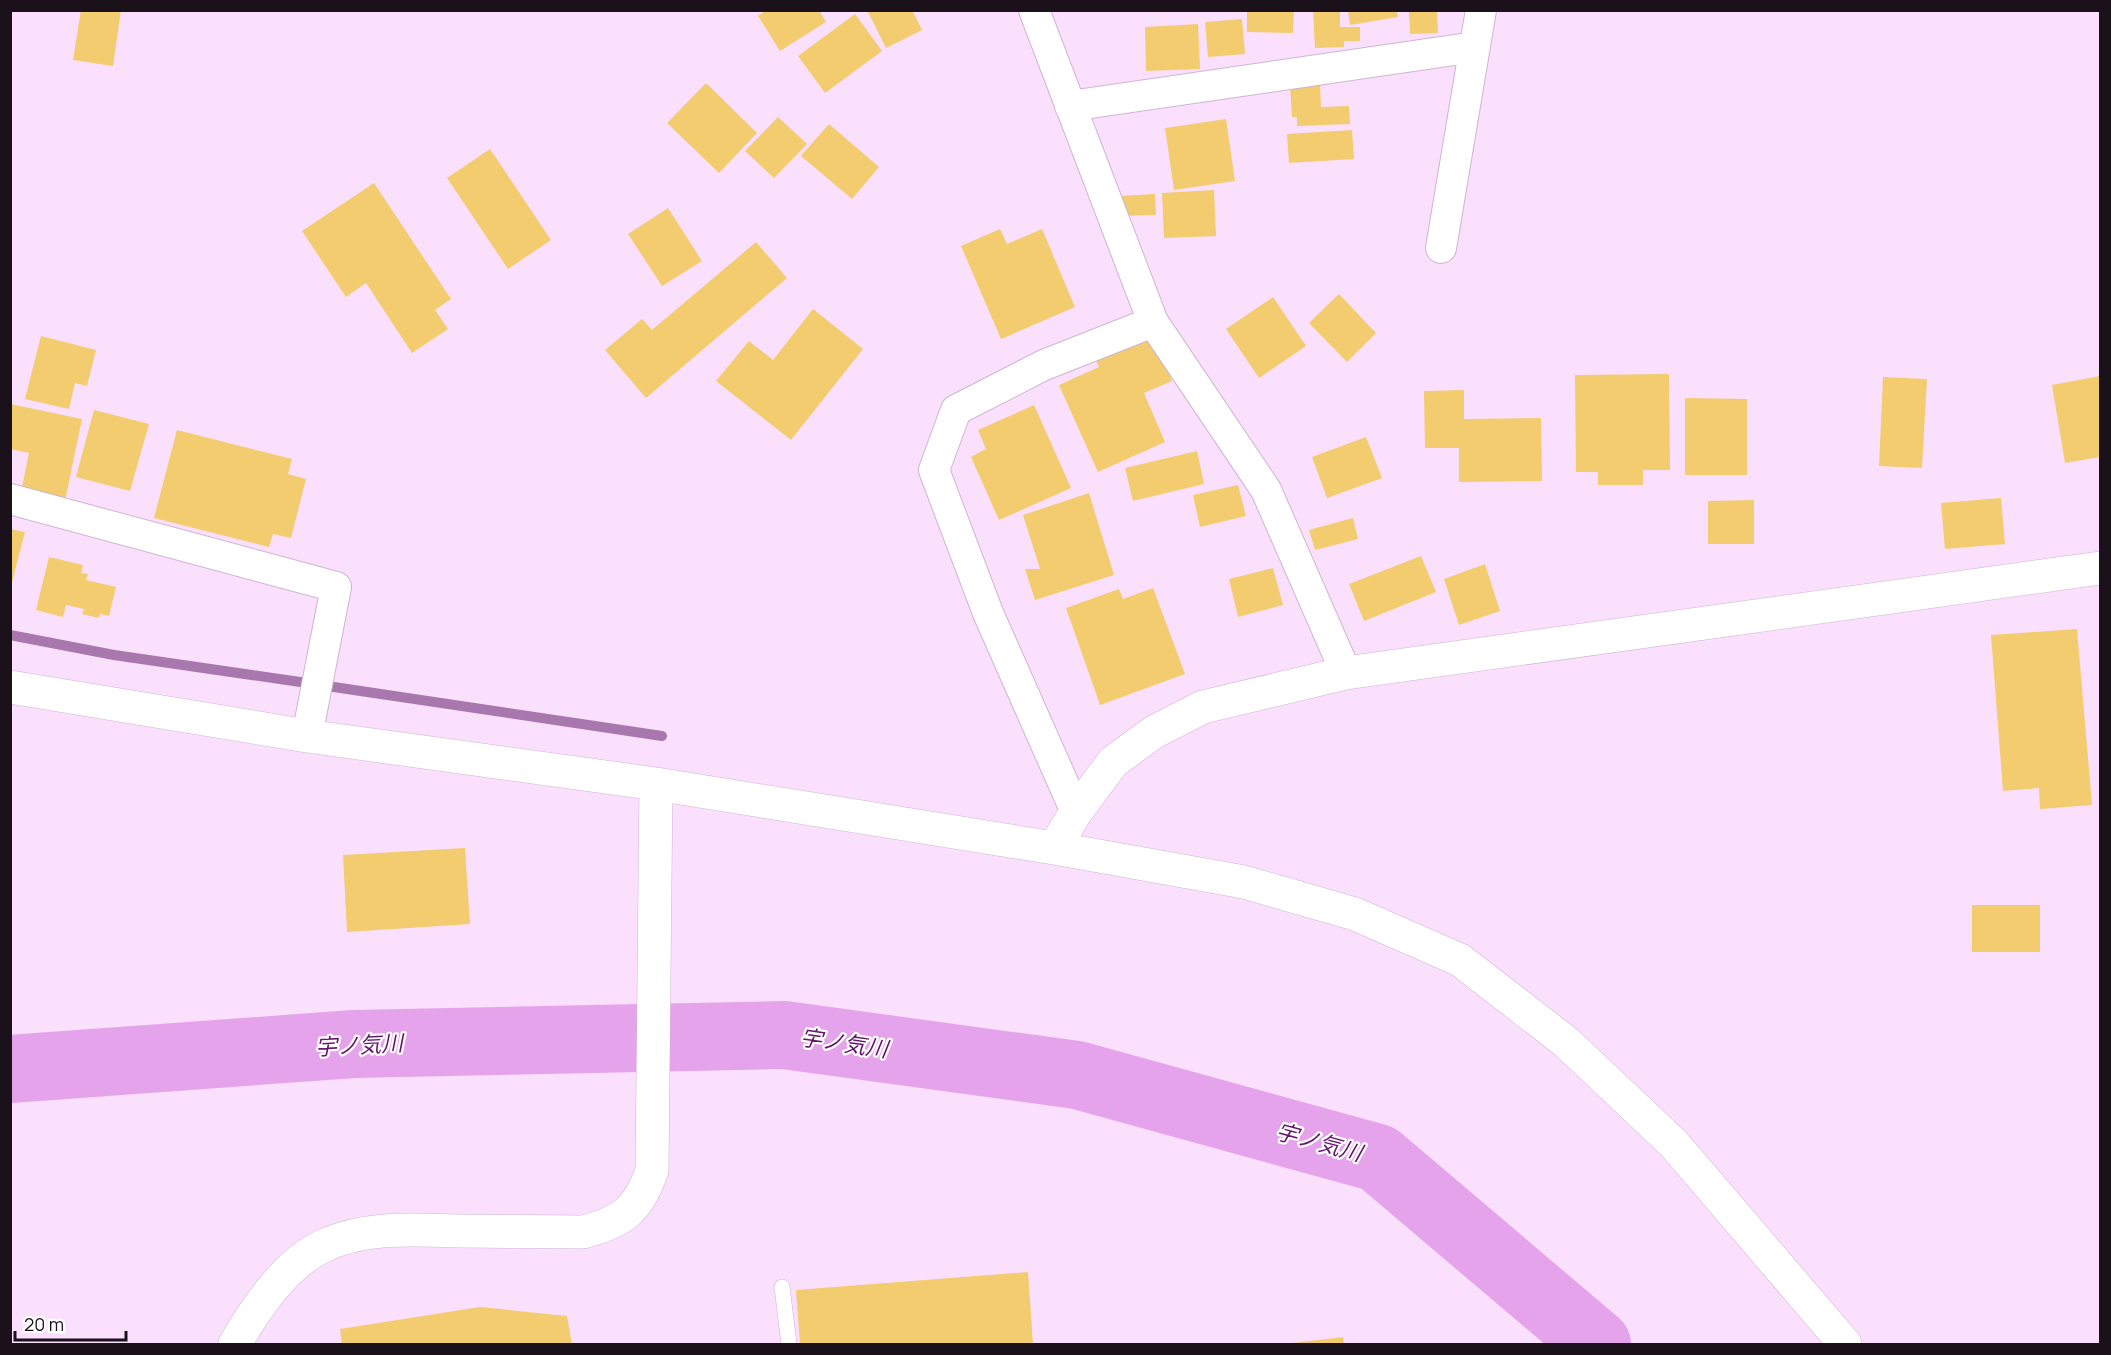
<svg xmlns="http://www.w3.org/2000/svg" width="2111" height="1355" font-family="Manrope,'Noto Sans JP',sans-serif">
<style>
.lines{fill:none;stroke-linecap:round;stroke-linejoin:round}
.stream{stroke:#a877ad;stroke-width:10}
.river{stroke:#e5a3eb;stroke-width:68}
.building{fill:#f2cc6e}
.service-casing{stroke:#ceb5d0;stroke-width:16}
.minor-casing{stroke:#ceb5d0;stroke-width:32}
.tertiary-casing{stroke:#ceb5d0;stroke-width:34}
.service{stroke:#fff;stroke-width:15}
.minor{stroke:#fff;stroke-width:30}
.tertiary{stroke:#fff;stroke-width:33}
.labels{text-anchor:middle;stroke-width:4.5;stroke-linejoin:round;paint-order:stroke}
.water-label{font-size:22px;font-style:italic;fill:#65176e;stroke:#fff}
</style>
<rect width="100%" height="100%" fill="#fae0fc"/>
<g class="lines">
<!-- stream -->
<path class="stream" d="M 10,635 L 114,655 L 307,683
M 327,686 L 662,736"/>
<!-- river -->
<path class="river" d="M 10,1069 L 354,1044 L 784,1035 L 1077,1075 L 1378,1158 L 1597,1344"/>
</g>
<!-- building -->
<path class="building" d="M 81,10 L 121,10 L 113,66 L 73,60 Z
M 766,10 L 819,10 L 826,22 L 780,51 L 758,16 Z
M 867,10 L 912,10 L 922,30 L 886,48 Z
M 1247,10 L 1294,10 L 1293,33 L 1247,32 Z
M 1313,10 L 1340,10 L 1340,27 L 1360,27 L 1360,41 L 1344,41 L 1344,47 L 1315,48 Z
M 1348,10 L 1397,10 L 1398,17 L 1350,25 Z
M 1409,10 L 1437,10 L 1438,33 L 1410,34 Z
M 855,14 L 882,51 L 825,93 L 798,56 Z
M 1242,19 L 1245,54 L 1208,57 L 1205,22 Z
M 1198,24 L 1200,69 L 1146,71 L 1145,27 Z
M 1320,82 L 1321,107 L 1349,106 L 1350,124 L 1297,126 L 1297,117 L 1292,117 L 1290,84 Z
M 706,83 L 757,133 L 719,173 L 667,123 Z
M 778,117 L 807,144 L 774,178 L 745,151 Z
M 1226,119 L 1235,181 L 1174,190 L 1165,128 Z
M 829,124 L 879,167 L 852,199 L 801,156 Z
M 1352,130 L 1354,159 L 1289,163 L 1287,134 Z
M 490,149 L 551,240 L 508,269 L 447,178 Z
M 374,183 L 451,299 L 435,310 L 448,329 L 412,353 L 366,283 L 346,297 L 302,231 Z
M 1214,190 L 1216,236 L 1164,238 L 1162,193 Z
M 1155,194 L 1156,215 L 1120,216 L 1119,196 Z
M 668,208 L 702,261 L 662,286 L 628,234 Z
M 1000,229 L 1007,244 L 1042,229 L 1075,307 L 1001,339 L 961,246 Z
M 756,242 L 787,278 L 646,398 L 605,350 L 642,319 L 652,330 Z
M 1339,294 L 1376,333 L 1347,362 L 1309,323 Z
M 1273,297 L 1306,346 L 1259,378 L 1226,329 Z
M 813,309 L 863,349 L 791,440 L 716,381 L 749,341 L 773,360 Z
M 1152,335 L 1172,381 L 1144,393 L 1165,442 L 1098,472 L 1059,385 L 1099,367 L 1096,360 Z
M 41,336 L 96,350 L 87,386 L 75,383 L 69,409 L 25,399 Z
M 1669,374 L 1670,470 L 1643,470 L 1643,485 L 1598,485 L 1598,472 L 1576,472 L 1575,375 Z
M 2100,376 L 2100,457 L 2065,463 L 2052,385 Z
M 1883,377 L 1927,379 L 1922,468 L 1879,466 Z
M 1464,390 L 1464,419 L 1541,418 L 1542,481 L 1459,482 L 1459,448 L 1425,448 L 1424,391 Z
M 1685,398 L 1747,399 L 1747,475 L 1685,475 Z
M 10,404 L 82,419 L 65,501 L 21,492 L 29,453 L 10,449 Z
M 1034,405 L 1071,488 L 999,520 L 971,457 L 986,449 L 978,430 Z
M 94,410 L 149,424 L 130,491 L 76,477 Z
M 177,430 L 292,459 L 288,474 L 306,479 L 291,538 L 273,534 L 269,547 L 154,518 Z
M 1366,437 L 1382,478 L 1327,498 L 1312,457 Z
M 1197,451 L 1204,484 L 1133,501 L 1125,468 Z
M 1238,485 L 1246,516 L 1200,527 L 1193,495 Z
M 1089,493 L 1114,575 L 1035,600 L 1025,569 L 1040,569 L 1023,515 Z
M 2001,498 L 2005,544 L 1945,549 L 1941,503 Z
M 1754,500 L 1754,544 L 1708,544 L 1708,501 Z
M 1353,518 L 1358,539 L 1315,550 L 1309,530 Z
M 10,529 L 25,532 L 12,582 L 10,582 Z
M 1421,556 L 1436,592 L 1364,621 L 1349,584 Z
M 49,557 L 83,565 L 81,573 L 88,574 L 86,580 L 116,587 L 109,616 L 100,614 L 99,618 L 82,614 L 84,609 L 66,605 L 63,617 L 36,610 Z
M 1485,564 L 1500,611 L 1459,625 L 1444,579 Z
M 1273,568 L 1283,605 L 1238,617 L 1229,579 Z
M 1153,588 L 1185,674 L 1100,705 L 1066,608 L 1119,589 L 1123,599 Z
M 2077,629 L 2092,805 L 2040,809 L 2039,788 L 2003,791 L 1991,635 Z
M 465,848 L 470,924 L 347,932 L 343,855 Z
M 1972,905 L 2040,905 L 2040,952 L 1972,952 Z
M 1028,1272 L 1033,1344 L 800,1344 L 796,1290 Z
M 480,1307 L 567,1316 L 572,1344 L 342,1344 L 340,1329 Z
M 1343,1337 L 1344,1344 L 1293,1344 L 1293,1343 Z"/>
<g class="lines">
<defs>
<path id="service" d="M 782,1287 L 789,1344"/>
<path id="minor" d="M 1034,10 L 1153,322 L 1266,490 L 1346,673
M 1070,106 L 1475,47
M 1441,248 L 1481,10
M 10,499 L 336,587 L 307,736
M 1076,812 L 988,613 L 934,470 L 956,410 L 1044,365 L 1153,322"/>
<path id="tertiary" d="M 10,687 L 307,736 L 656,784 L 1054,848 L 1244,882 L 1355,914 L 1460,960 L 1566,1042 L 1674,1144 L 1845,1344
M 1054,848 L 1076,812 L 1113,762 L 1154,732 L 1203,707 L 1346,673 L 2100,568
M 235,1344 C 255,1309 285,1264 323,1246 C 365,1226 413,1230 459,1231 C 500,1231 542,1232 583,1232 C 623,1222 639,1209 652,1170 L 656,784"/>
</defs>
<!-- service casing -->
<use href="#service" class="service-casing"/>
<!-- minor casing -->
<use href="#minor" class="minor-casing"/>
<!-- tertiary casing -->
<use href="#tertiary" class="tertiary-casing"/>
<!-- service -->
<use href="#service" class="service"/>
<!-- minor -->
<use href="#minor" class="minor"/>
<!-- tertiary -->
<use href="#tertiary" class="tertiary"/>
</g>
<g class="labels">
<!-- water labels -->
<g class="water-label">
<text transform="translate(844 1043) rotate(8)" y="8">宇ノ気川</text>
<text transform="translate(359 1045) rotate(-3)" y="8">宇ノ気川</text>
<text transform="translate(1319 1142) rotate(15)" y="8">宇ノ気川</text>
</g>
</g>
<!-- border -->
<rect width="2111" height="1355" fill="none" stroke="#1a111b" stroke-width="24"/>
<!-- scale -->
<path d="M15 1331v9h111v-9" fill="none" stroke="#1a111b" stroke-width="3"/>
<text x="24" y="1331" font-size="18" fill="#1a111b" stroke="#ffffff" stroke-width="4.5" paint-order="stroke">20 m</text>
</svg>
